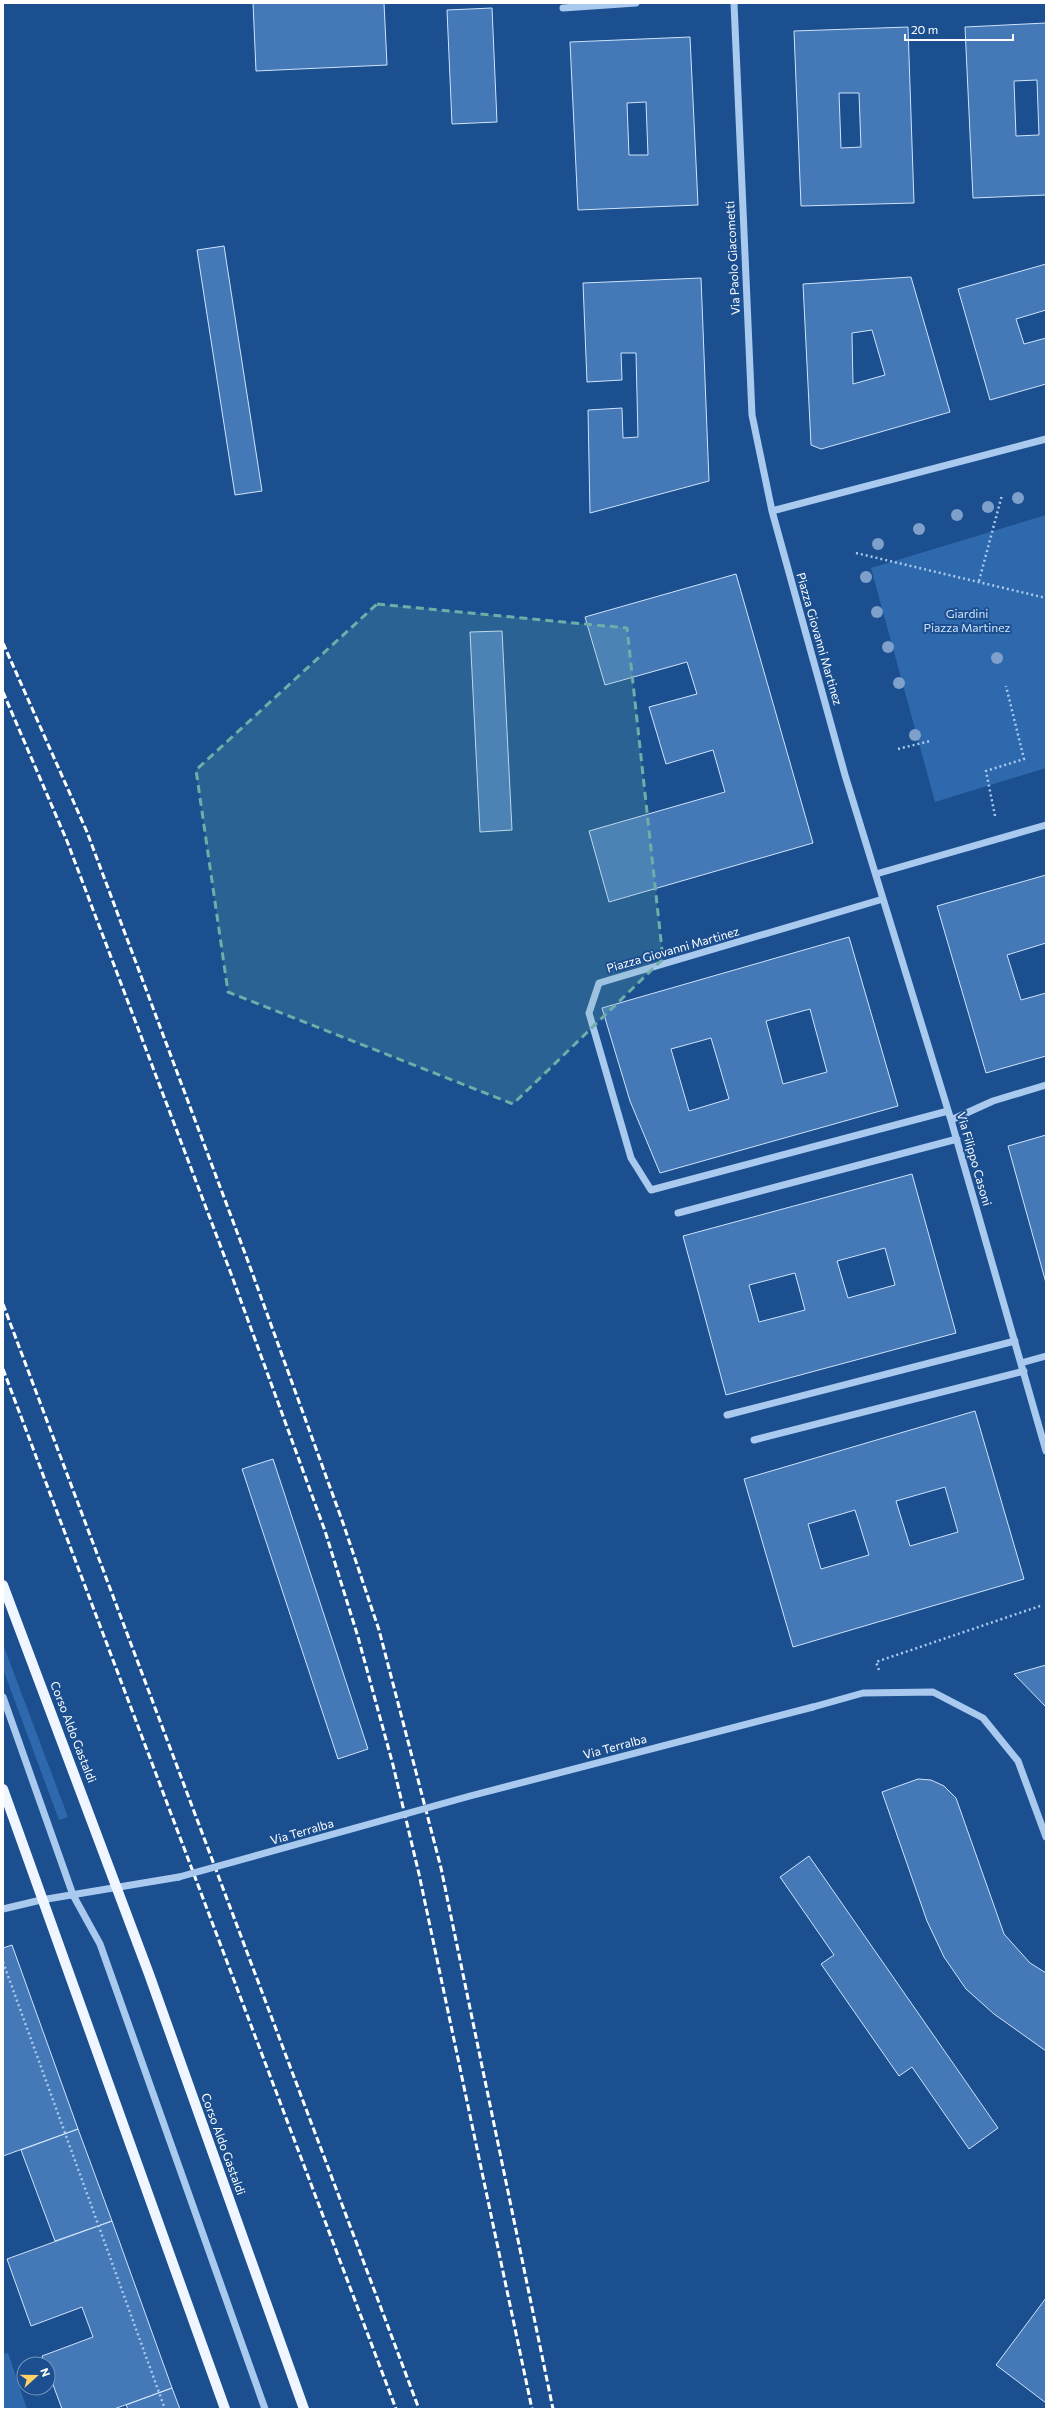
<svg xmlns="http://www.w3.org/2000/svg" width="1049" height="2412" font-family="Commissioner,sans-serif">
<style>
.green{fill:#2e69ad}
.building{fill:#4478b7;stroke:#cfe3fa;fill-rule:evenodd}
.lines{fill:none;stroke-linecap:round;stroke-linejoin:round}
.path{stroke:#a9c9ee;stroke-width:2.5;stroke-dasharray:2 3;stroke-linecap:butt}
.minor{stroke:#a9c9ee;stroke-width:7}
.major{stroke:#f0f6ff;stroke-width:10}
.rail{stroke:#fff;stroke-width:3;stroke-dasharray:7 3;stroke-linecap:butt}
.minor-bridge{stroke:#a9c9ee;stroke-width:7}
.tree{fill:#7ea0ca}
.marked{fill:#6fada8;fill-opacity:0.2;stroke:#6fada8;stroke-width:3;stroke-dasharray:8 5;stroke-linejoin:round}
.labels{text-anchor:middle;stroke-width:4;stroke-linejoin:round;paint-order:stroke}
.street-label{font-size:12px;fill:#fff;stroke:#1b4f8f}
.park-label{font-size:12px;fill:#cfe3fa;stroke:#1b4f8f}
</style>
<rect width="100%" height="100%" fill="#1b4f8f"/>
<!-- green -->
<path class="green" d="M 1046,515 L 1046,768 L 935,802 L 871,568 Z
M 3,1644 L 68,1817 L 59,1820 L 3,1669 Z
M 8,2353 L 27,2409 L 3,2409 L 3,2354 Z"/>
<!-- building -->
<path class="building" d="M 253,3 L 384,3 L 387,65 L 256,71 Z
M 492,8 L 497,122 L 452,124 L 447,10 Z
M 1046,23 L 1046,195 L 973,198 L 965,27 ZM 1037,80 L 1039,135 L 1016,136 L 1014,81 Z
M 908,27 L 914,203 L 801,206 L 794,31 ZM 839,93 L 859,93 L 861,147 L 841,148 Z
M 690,37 L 698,205 L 578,210 L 570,42 ZM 646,102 L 648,155 L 629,155 L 627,103 Z
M 224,246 L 262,491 L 235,495 L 197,250 Z
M 1046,264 L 1046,310 L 1016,319 L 1024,344 L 1046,338 L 1046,384 L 990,400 L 958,289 Z
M 911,277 L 950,412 L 821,449 L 811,445 L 803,284 ZM 872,330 L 885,375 L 853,384 L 852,333 Z
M 701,278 L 709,481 L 590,513 L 588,410 L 622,408 L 623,438 L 638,437 L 636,353 L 621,353 L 622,380 L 587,382 L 583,283 Z
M 736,574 L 813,843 L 609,902 L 589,831 L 725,792 L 713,750 L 666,764 L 649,707 L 697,694 L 687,662 L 605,685 L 585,617 Z
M 502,631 L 512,830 L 480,832 L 470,632 Z
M 1046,875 L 1046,943 L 1007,955 L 1021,1000 L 1046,993 L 1046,1056 L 986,1073 L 937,906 Z
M 849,937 L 898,1106 L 660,1173 L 630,1101 L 602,1008 ZM 810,1009 L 827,1072 L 783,1084 L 766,1021 ZM 711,1038 L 729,1099 L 689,1111 L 671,1049 Z
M 1046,1135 L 1046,1283 L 1008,1146 Z
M 912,1174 L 956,1333 L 726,1395 L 683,1236 ZM 885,1248 L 895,1285 L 848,1298 L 837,1261 ZM 795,1273 L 805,1310 L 759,1322 L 749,1285 Z
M 975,1411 L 1024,1579 L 793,1647 L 744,1479 ZM 945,1487 L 958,1532 L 910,1546 L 896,1501 ZM 855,1510 L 869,1555 L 821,1569 L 808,1524 Z
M 273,1459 L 368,1749 L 338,1759 L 242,1469 Z
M 1046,1665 L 1046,1707 L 1014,1674 Z
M 918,1779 L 931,1780 L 944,1786 L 956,1798 L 1004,1934 L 1030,1963 L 1046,1973 L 1046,2051 L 994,2014 L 966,1989 L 944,1957 L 927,1921 L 882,1792 Z
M 809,1856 L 998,2128 L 969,2149 L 912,2067 L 899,2076 L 821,1964 L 834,1955 L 780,1877 Z
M 12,1945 L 78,2129 L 3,2156 L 3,1948 Z
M 78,2129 L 112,2221 L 55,2241 L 21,2150 Z
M 112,2221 L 172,2388 L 114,2409 L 62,2409 L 48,2371 L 48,2364 L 45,2364 L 42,2356 L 93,2337 L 82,2307 L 31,2326 L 7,2259 Z
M 1046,2298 L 1046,2403 L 996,2365 Z
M 172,2388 L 180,2409 L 128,2409 L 126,2405 Z"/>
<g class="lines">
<!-- path -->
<path class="path" d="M 856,553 L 1046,598
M 979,581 L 1002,495
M 898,749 L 930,741
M 995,816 L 986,771 L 1024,759 L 1006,686
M 879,1670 L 876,1662 L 1040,1606
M 3,1962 L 165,2409"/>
<!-- minor -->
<path class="minor" d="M 734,3 L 752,415 L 772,511 L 845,775 L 951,1120 L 1046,1451
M 563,8 L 636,3
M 772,511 L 1046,439
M 876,874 L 1046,825
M 883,899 L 599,983 L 589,1013 L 631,1158 L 651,1190 L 948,1111
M 951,1120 L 993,1101 L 1046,1085
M 678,1213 L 957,1139
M 1021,1363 L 1046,1356
M 727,1415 L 1015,1341
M 754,1440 L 1024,1371
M 3,1697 L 73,1895 L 100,1944 L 265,2409
M 813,1707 L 863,1693 L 933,1692 L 983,1718 L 1018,1761 L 1046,1837
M 3,1909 L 41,1900 L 179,1877"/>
<!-- major -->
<path class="major" d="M 3,1585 L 149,1974 L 304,2409
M 3,1789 L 225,2409"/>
<!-- rail -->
<path class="rail" d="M 3,643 L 87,832 L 249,1264 L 343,1523 L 379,1630 L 441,1868 L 553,2409
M 3,692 L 67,841 L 230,1271 L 325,1531 L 358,1637 L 393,1765 L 419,1874 L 532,2409
M 3,1304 L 419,2409
M 3,1369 L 396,2409"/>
<!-- minor-bridge -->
<path class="minor-bridge" d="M 179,1877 L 470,1796 L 813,1707"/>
</g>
<!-- trees -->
<g class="tree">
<circle cx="1018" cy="498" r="6"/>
<circle cx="988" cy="507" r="6"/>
<circle cx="957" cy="515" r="6"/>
<circle cx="919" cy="529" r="6"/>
<circle cx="878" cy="544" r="6"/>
<circle cx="866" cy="577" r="6"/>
<circle cx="877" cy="612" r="6"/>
<circle cx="888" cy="647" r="6"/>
<circle cx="997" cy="658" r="6"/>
<circle cx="899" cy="683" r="6"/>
<circle cx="915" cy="735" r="6"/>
</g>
<!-- marked area -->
<path class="marked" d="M 377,604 L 627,628 L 663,959 L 513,1104 L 228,992 L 196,770 Z"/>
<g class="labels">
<!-- street labels -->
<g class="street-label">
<text transform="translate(733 258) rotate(-93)" y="4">Via Paolo Giacometti</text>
<text transform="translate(819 639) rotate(74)" y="4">Piazza Giovanni Martinez</text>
<text transform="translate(673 950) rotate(-16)" y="4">Piazza Giovanni Martinez</text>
<text transform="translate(974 1159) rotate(74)" y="4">Via Filippo Casoni</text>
<text transform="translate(73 1732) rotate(69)" y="4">Corso Aldo Gastaldi</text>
<text transform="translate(615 1747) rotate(-15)" y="4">Via Terralba</text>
<text transform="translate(302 1832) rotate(-16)" y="4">Via Terralba</text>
<text transform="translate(223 2144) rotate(70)" y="4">Corso Aldo Gastaldi</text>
</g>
<!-- park labels -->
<g class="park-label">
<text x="967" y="618">Giardini<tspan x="967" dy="14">Piazza Martinez</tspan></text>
</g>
</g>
<!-- border -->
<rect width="1049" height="2412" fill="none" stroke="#ffffff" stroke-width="8"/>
<!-- north arrow -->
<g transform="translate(36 2376) rotate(69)"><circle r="19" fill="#1b4f8f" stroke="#7695bc"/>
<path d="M0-3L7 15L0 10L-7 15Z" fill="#ffd166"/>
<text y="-6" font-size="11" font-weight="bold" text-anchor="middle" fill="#ffffff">N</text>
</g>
<!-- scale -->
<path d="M905 34v6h108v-6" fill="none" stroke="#ffffff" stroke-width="2"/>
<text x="911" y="34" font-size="12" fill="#ffffff" stroke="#1b4f8f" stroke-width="3" paint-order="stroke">20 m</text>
</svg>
